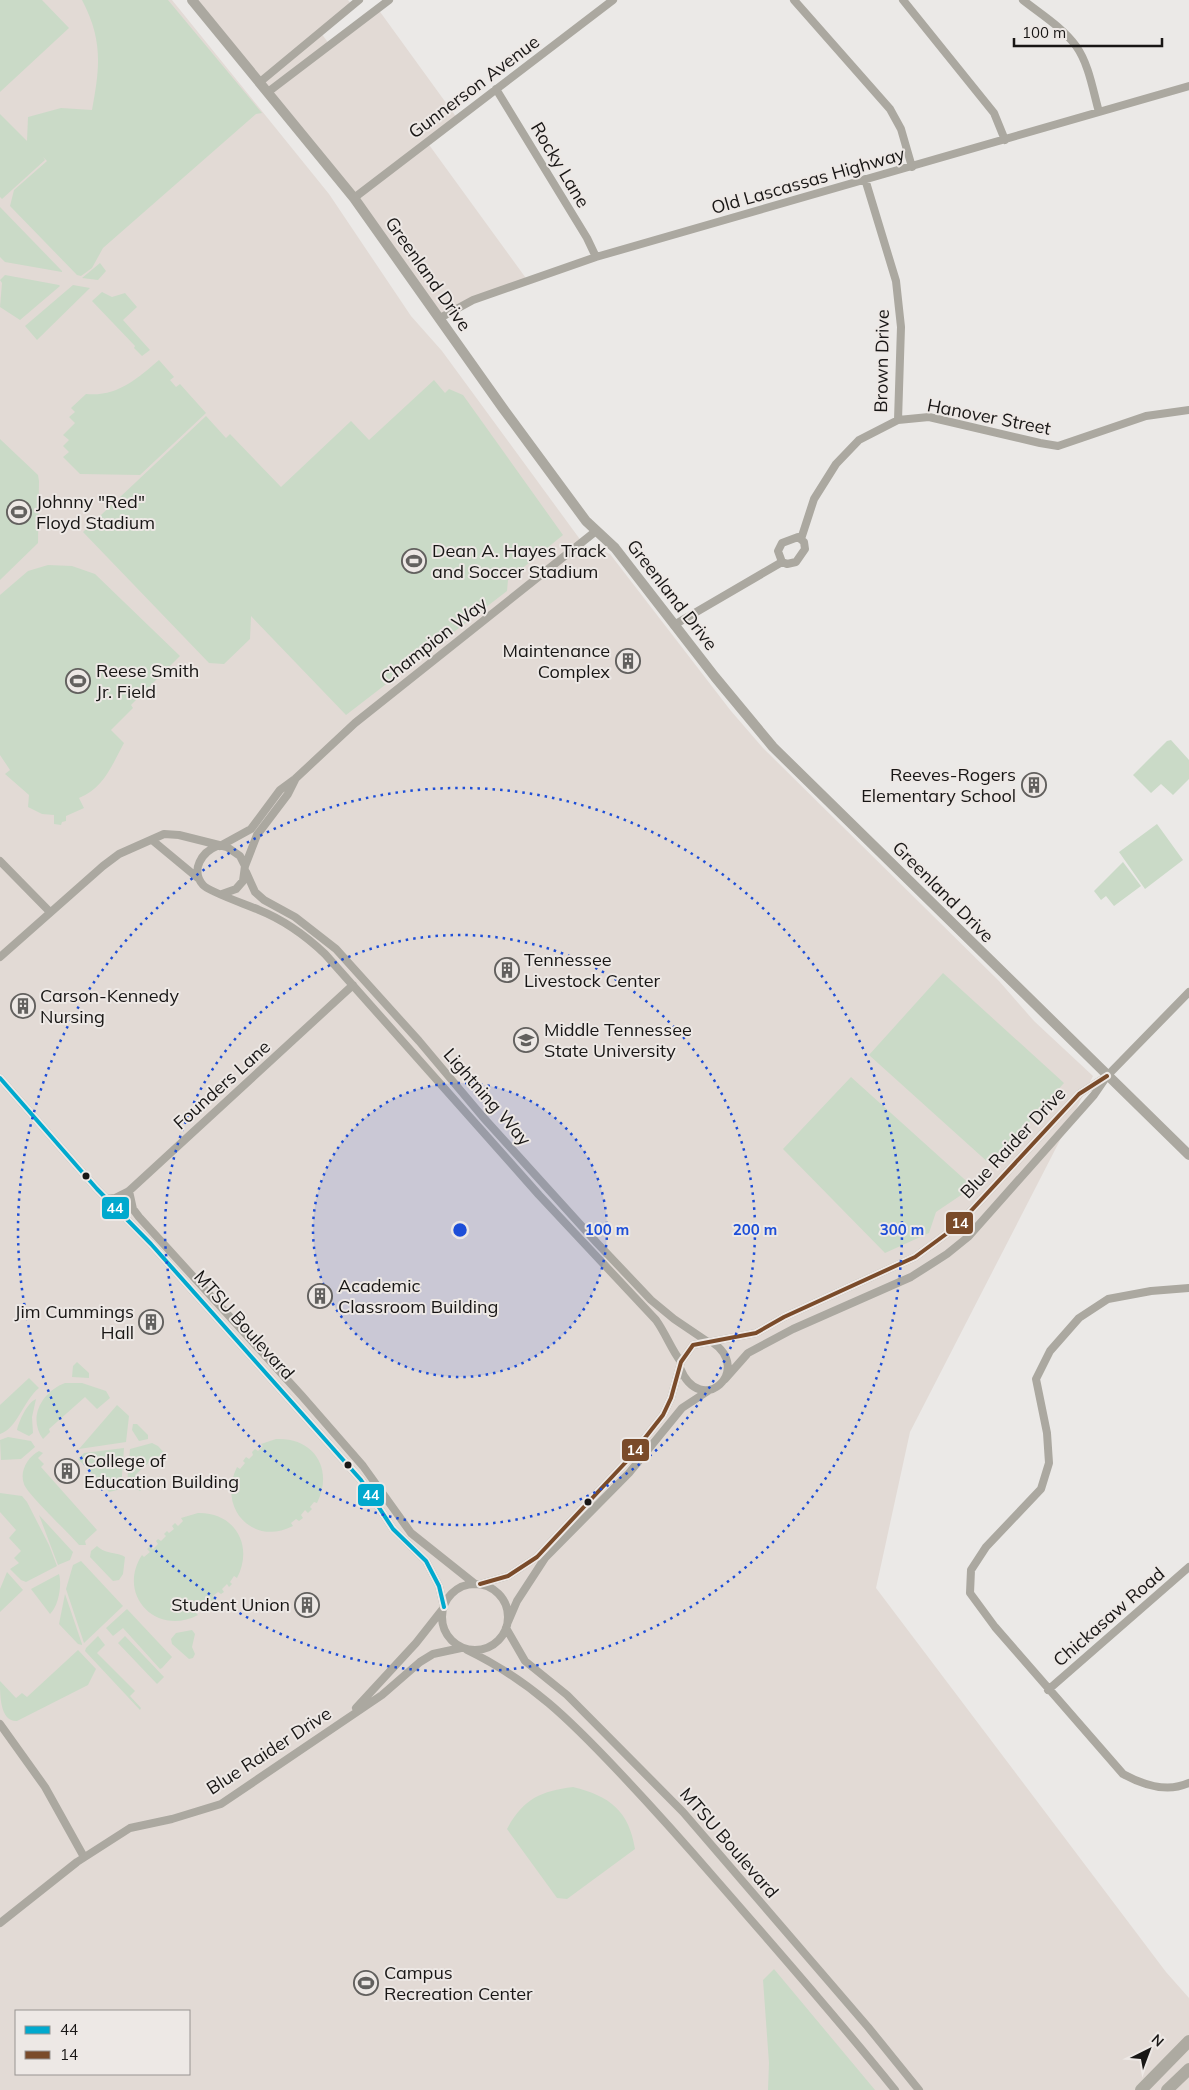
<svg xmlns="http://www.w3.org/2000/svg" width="1189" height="2090" font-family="Mulish,sans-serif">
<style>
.built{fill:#e2dad5;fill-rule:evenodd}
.green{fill:#cadac7}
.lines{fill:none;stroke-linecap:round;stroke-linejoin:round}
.minor{stroke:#aba8a0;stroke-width:8}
.tertiary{stroke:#aba8a0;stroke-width:10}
.primary{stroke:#adaaa1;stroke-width:12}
.bus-1-casing{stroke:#ede8e5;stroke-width:8}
.bus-2-casing{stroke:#ede8e5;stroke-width:8}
.bus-1{stroke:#00a9ce;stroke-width:4}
.bus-2{stroke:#7a4b2a;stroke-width:4}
.ring{fill:none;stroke:#1d4ed8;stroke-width:2.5;stroke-dasharray:2.5 5}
.bus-dot{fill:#181615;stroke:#ede8e5;stroke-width:2}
.labels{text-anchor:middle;stroke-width:4;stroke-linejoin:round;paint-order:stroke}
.street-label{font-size:18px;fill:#181615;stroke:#ede8e5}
.poi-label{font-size:18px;fill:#181615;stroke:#ede8e5;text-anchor:start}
.centre{fill:#1d4ed8;stroke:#ede8e5;stroke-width:2.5}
.ring-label{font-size:15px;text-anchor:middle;font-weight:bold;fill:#1d4ed8;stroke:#ede8e5;stroke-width:4;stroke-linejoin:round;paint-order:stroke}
.line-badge{stroke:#ede8e5;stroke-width:2}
.badge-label{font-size:14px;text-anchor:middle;font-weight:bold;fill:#fff}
</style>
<rect width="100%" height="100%" fill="#ebe9e7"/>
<!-- built -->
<path class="built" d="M 0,0 L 172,0 L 329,194 L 411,316 L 442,351 L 590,553 L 599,549 L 610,554 L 731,711 L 763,748 L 999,981 L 1034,1021 L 1093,1076 L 910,1432 L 876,1588 L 1166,1972 L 1189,1998 L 1189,2090 L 0,2090 ZM 16,2011 L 189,2011 L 189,2074 L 16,2074 Z
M 192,0 L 348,0 L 352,5 L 321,33 L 330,45 L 378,9 L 457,118 L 427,142 L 528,281 L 473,300 L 440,318 L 354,198 Z"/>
<!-- green -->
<path class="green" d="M 0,0 L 42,0 L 69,28 L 0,92 Z
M 82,0 L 168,0 L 262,113 L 256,114 L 103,248 L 92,268 L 81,276 L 77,275 L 10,206 L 14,190 L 47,161 L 43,157 L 45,160 L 2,199 L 0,197 L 0,114 L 27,141 L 28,117 L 61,108 L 92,110 C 100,67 103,40 82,0 Z
M 0,207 L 62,271 L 62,272 L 5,262 L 0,257 Z
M 100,263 L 106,271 L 98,280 L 82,278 Z
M 5,275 L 59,285 L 60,286 L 20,320 L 0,307 L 2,283 L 0,280 Z
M 73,285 L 90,288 L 37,340 L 25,326 Z
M 102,292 L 112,297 L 125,293 L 137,307 L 123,320 L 150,350 L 142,356 L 134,348 L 135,346 L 92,301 Z
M 159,360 L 174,377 L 170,380 L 176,387 L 180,384 L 206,413 L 140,475 L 80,474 L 63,457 L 69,452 L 63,446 L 69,440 L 63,435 L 75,423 L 69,417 L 75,412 L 71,408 L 86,394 C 117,397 137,379 159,360 Z
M 434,380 L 445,393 L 449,389 L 463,395 L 563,535 L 508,580 L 507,591 L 346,715 L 251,616 L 250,639 L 224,664 L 209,663 L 83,532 L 206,416 L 226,438 L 230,434 L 281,487 L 351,421 L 369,440 Z
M 0,439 L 38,475 L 39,481 L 38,543 L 0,580 Z
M 48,565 L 72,566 L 95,574 L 180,656 L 131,705 L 133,708 L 111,730 L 124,743 C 112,765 104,788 79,798 L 84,808 L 66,816 L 66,821 L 62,822 L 61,825 L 54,824 L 54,815 L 42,814 L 28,807 L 29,795 L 5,774 L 10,770 L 0,755 L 0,595 L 28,571 Z
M 1171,740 L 1189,760 L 1189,779 L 1173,795 L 1161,784 L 1151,793 L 1133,775 L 1167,741 Z
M 1157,824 L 1183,860 L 1145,889 L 1119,852 Z
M 1123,862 L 1141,886 L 1114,906 L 1106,896 L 1101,900 L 1094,891 Z
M 943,973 L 1064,1083 L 991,1165 L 869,1055 Z
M 851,1077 L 973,1187 L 936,1212 L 929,1233 L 885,1253 L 783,1149 Z
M 77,1362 L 89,1373 L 89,1378 L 72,1377 L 73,1366 Z
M 29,1378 L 39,1388 C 23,1401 17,1429 0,1434 L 0,1405 Z
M 65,1383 L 82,1383 L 106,1391 L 110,1398 L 97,1409 L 85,1397 L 49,1429 L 50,1432 L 43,1439 C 27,1417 43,1391 65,1383 Z
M 36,1399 L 32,1417 L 33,1433 L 29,1436 L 17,1430 C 19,1421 27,1403 36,1399 Z
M 117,1405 L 129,1416 L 126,1442 L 79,1449 Z
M 133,1424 L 137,1424 L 148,1435 L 148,1439 L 139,1441 L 132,1430 Z
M 8,1437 L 31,1441 L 35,1447 L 21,1459 L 1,1460 L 0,1440 Z
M 276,1439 C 314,1437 334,1469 317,1503 L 314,1502 L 310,1507 L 312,1509 L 308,1513 L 305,1510 L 301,1515 L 303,1518 L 299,1521 L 296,1519 L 291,1523 L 293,1526 C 252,1547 217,1507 237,1467 L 240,1469 L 245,1463 L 243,1461 L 246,1457 L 249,1459 L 253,1455 L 252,1452 L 255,1449 L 258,1451 L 263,1446 L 261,1444 Z
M 152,1443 L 158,1446 L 167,1456 L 160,1462 L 155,1457 L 135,1475 L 145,1486 L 140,1491 L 127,1483 L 130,1449 Z
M 124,1448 L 121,1489 L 109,1492 L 78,1459 L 84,1453 Z
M 39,1451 L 43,1453 L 38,1458 L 44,1464 L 41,1467 L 97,1530 L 85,1541 L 86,1545 L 79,1545 C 70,1534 27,1494 24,1484 C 19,1471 28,1457 39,1451 Z
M 0,1493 L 22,1496 L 27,1502 L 49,1545 L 57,1566 L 26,1582 L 21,1580 L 10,1569 L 19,1563 L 14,1558 L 21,1551 L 9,1538 L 16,1530 L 0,1512 Z
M 198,1513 C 235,1512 254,1546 237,1578 L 234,1576 L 230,1582 L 232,1584 L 229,1587 L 227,1584 L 222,1589 L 224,1592 L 221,1594 L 218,1592 L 213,1596 L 216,1600 L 213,1602 L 210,1600 L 205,1604 L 207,1607 L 204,1610 L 201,1608 L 196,1613 L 198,1615 C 157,1637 116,1595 142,1555 L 144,1557 L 150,1552 L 147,1549 L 150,1546 L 153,1549 L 158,1544 L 156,1541 L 158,1539 L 161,1541 L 166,1536 L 164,1534 L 167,1531 L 169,1533 L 174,1529 L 172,1526 L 175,1523 L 178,1526 L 183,1521 L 181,1518 Z
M 39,1515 L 73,1552 L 70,1560 L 58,1565 Z
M 97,1546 C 106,1555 119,1552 125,1557 L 123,1574 L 119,1580 L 113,1581 L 110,1578 L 90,1557 L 91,1551 Z
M 81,1561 L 123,1606 L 84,1643 L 66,1589 L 73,1565 Z
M 7,1572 L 23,1590 L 0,1612 L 0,1589 Z
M 59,1574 C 62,1584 59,1606 50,1614 L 31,1589 Z
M 65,1594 L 82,1644 L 82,1645 L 78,1644 L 59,1624 Z
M 127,1609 L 172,1657 L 162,1668 L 160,1669 L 123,1628 L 113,1636 L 106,1628 Z
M 192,1630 L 195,1634 L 192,1647 L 195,1654 L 193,1658 L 189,1659 L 172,1644 L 171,1639 L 176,1633 Z
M 98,1636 L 105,1645 L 97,1653 L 135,1691 L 130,1696 L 141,1708 L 140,1710 L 85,1651 L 86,1648 Z
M 125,1636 L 164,1677 L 157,1684 L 118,1643 Z
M 78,1650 L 96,1669 L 88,1685 L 17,1721 C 0,1722 0,1695 0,1681 L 16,1698 L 22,1693 L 27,1697 Z
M 573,1787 C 610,1796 629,1811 635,1849 L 567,1899 L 557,1898 L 507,1829 C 523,1799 541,1791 573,1787 Z
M 774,1969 L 875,2090 L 768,2090 L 769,2063 L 763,1980 Z"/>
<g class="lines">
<!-- minor -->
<path class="minor" d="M 794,0 L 890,109 L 901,129 L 912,167
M 903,0 L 994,113 L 1005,140
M 1023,0 C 1042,15 1062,27 1076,46 C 1089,64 1093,91 1099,112
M 260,82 L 359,0
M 496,89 L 587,238 L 596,257
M 268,92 L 389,0
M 865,179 L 896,281 L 901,327 L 898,420
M 354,198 L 613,0
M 440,318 L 473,300 L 596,257 L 1189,86
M 801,539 L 814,499 L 836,464 L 859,440 L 898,420 L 929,417 L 1040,443 L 1058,446 L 1146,416 L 1189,410
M 674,625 L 782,562 L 787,564 L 796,562 L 805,549 L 804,542 L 798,537 L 782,543 L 778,551 L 782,562
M 152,840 L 199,879
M 217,846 C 202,852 190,870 203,885 C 209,892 248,905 259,910 C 284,920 306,936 325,954 L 539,1195 L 656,1320 C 666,1334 671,1349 681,1362
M 220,846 L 251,829 L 280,790 L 295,779 L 355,723 L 596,531
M 0,861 L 49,911
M 245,866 L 257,835 L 288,794 L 295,780
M 246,872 L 255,892 L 264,900 L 295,917 L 336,949 L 419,1041 L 482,1116 L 597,1243 L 651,1300 L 674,1319 L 708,1342
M 0,957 L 103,866 L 119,854 L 164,834 L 179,835 L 227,847 L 240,856 L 245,866 L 243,881 L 236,889 L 222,894
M 0,1078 L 97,1189 L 151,1244 L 361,1480 L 393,1529 L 426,1561 L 439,1586 L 444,1607
M 129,1191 L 133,1209 L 139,1217 L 302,1396 L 363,1466 L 411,1533 L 475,1584
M 106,1199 L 115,1198 L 129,1191 L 353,985
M 1189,1288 L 1151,1291 L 1108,1299 L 1079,1318 L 1050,1351 L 1036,1379 L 1047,1433 L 1049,1463 L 1041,1489 L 986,1547 L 971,1570 L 970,1593 L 995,1627 L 1123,1774 C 1143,1785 1167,1793 1189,1783
M 680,1368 C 701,1419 754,1370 712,1342
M 725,1379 L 748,1353 L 793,1329 L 911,1277 L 947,1254 L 968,1237 L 1094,1095 L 1107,1076 L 1189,992
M442 1617a33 33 0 1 1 66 0a33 33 0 1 1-66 0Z
M 480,1584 L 508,1576 L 537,1557 L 626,1462 L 663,1415 L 671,1398 L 681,1362 L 693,1345 L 756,1333 L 784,1317 L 915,1257 L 957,1226 L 1079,1094 L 1107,1076
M 508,1622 L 517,1601 L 545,1558 L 629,1473 L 682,1408 L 708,1391
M 506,1628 L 525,1661 L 567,1695 L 683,1812 L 868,2027 L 919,2090
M 467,1650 C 531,1681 570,1720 619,1772 C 653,1808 686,1845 718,1882 C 778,1951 838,2019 895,2090
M 1048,1690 L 1189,1567
M 356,1708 L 416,1643 L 442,1610
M 0,1724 L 45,1787 L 84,1857
M 0,1923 L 77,1862 L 130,1828 L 172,1819 L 221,1804 L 382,1695 L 420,1662 L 433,1654 L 461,1648"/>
<!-- tertiary -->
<path class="tertiary" d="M 192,0 L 354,198 L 502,407 L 586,521 L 615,548 L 715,677 L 773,747 L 1189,1155"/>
<!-- primary -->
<path class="primary" d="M 1141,2090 L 1189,2041
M 1167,2090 L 1189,2069"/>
<defs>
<path id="bus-1" d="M 0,1078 L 97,1189 L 151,1244 L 361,1480 L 393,1529 L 426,1561 L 439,1586 L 444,1607"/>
<path id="bus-2" d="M 480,1584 L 508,1576 L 537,1557 L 626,1462 L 663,1415 L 671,1398 L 681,1362 L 693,1345 L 756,1333 L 784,1317 L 915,1257 L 957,1226 L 1079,1094 L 1107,1076"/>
</defs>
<!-- bus-1 casing -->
<use href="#bus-1" class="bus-1-casing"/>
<!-- bus-2 casing -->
<use href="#bus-2" class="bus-2-casing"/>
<!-- bus-1 -->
<use href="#bus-1" class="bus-1"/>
<!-- bus-2 -->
<use href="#bus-2" class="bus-2"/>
</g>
<!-- distance rings -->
<circle cx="460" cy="1230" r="147" fill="#1d4ed8" fill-opacity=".12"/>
<g class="ring">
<circle cx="460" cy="1230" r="147"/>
<circle cx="460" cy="1230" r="295"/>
<circle cx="460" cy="1230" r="442"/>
</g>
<!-- icons -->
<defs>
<symbol id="stadium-ring" viewBox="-11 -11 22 22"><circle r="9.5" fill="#ede8e5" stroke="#62605e" stroke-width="1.5"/><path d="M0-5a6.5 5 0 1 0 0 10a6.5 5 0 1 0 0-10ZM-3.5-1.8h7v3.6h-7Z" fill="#62605e"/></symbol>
<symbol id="building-ring" viewBox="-11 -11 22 22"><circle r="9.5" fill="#ede8e5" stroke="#62605e" stroke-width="1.5"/><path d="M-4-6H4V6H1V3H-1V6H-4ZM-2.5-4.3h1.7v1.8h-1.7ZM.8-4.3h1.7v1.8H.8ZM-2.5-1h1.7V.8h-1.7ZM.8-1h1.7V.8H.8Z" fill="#62605e"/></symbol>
<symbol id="university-ring" viewBox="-11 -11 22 22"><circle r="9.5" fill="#ede8e5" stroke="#62605e" stroke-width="1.5"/><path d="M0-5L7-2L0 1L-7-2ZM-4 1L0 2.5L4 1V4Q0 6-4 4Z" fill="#62605e"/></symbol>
</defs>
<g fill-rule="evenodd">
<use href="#stadium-ring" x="5" y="498" width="28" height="28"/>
<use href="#stadium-ring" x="400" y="547" width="28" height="28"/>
<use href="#building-ring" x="614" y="647" width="28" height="28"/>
<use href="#stadium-ring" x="64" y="667" width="28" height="28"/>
<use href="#building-ring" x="1020" y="771" width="28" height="28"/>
<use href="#building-ring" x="493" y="956" width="28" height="28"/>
<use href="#building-ring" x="9" y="992" width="28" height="28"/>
<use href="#university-ring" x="512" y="1026" width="28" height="28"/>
<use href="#building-ring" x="306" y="1282" width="28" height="28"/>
<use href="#building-ring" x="137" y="1308" width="28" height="28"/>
<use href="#building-ring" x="53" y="1457" width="28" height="28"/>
<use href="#building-ring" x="293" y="1591" width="28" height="28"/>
<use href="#stadium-ring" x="352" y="1969" width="28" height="28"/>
</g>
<!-- markers -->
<g class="bus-dot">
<circle cx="86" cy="1176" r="4.5"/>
<circle cx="348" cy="1465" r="4.5"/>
<circle cx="588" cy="1502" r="4.5"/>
</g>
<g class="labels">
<!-- street labels -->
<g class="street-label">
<text transform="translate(474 87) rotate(-37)" y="6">Gunnerson Avenue</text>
<text transform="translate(560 165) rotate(59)" y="6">Rocky Lane</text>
<text transform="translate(808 181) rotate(-16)" y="6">Old Lascassas Highway</text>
<text transform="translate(428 274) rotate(55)" y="6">Greenland Drive</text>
<text transform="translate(882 361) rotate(-89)" y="6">Brown Drive</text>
<text transform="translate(989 417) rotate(11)" y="6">Hanover Street</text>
<text transform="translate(672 595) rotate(52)" y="6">Greenland Drive</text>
<text transform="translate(434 641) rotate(-38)" y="6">Champion Way</text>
<text transform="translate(943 892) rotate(45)" y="6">Greenland Drive</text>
<text transform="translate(222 1085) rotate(-42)" y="6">Founders Lane</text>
<text transform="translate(487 1097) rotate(49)" y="6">Lightning Way</text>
<text transform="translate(1013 1143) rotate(-47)" y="6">Blue Raider Drive</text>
<text transform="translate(244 1325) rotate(48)" y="6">MTSU Boulevard</text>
<text transform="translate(1109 1617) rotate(-41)" y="6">Chickasaw Road</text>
<text transform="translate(269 1751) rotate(-33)" y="6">Blue Raider Drive</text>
<text transform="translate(729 1843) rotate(49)" y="6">MTSU Boulevard</text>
</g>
<!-- poi labels -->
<g class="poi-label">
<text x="36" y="508">Johnny "Red"<tspan x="36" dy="21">Floyd Stadium</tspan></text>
<text x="432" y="557">Dean A. Hayes Track<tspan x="432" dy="21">and Soccer Stadium</tspan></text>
<text x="610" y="657" text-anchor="end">Maintenance<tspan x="610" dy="21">Complex</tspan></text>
<text x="96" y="677">Reese Smith<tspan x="96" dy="21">Jr. Field</tspan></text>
<text x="1016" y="781" text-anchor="end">Reeves-Rogers<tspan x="1016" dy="21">Elementary School</tspan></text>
<text x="524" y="966">Tennessee<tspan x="524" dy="21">Livestock Center</tspan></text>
<text x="40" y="1002">Carson-Kennedy<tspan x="40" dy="21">Nursing</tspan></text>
<text x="544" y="1036">Middle Tennessee<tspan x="544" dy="21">State University</tspan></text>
<text x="338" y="1292">Academic<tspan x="338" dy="21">Classroom Building</tspan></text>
<text x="134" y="1318" text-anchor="end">Jim Cummings<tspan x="134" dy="21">Hall</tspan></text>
<text x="84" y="1467">College of<tspan x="84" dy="21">Education Building</tspan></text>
<text x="290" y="1611" text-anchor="end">Student Union</text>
<text x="384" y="1979">Campus<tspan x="384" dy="21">Recreation Center</tspan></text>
</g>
</g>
<circle cx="460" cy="1230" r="8" class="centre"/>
<g class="ring-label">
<text x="607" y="1235">100 m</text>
<text x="755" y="1235">200 m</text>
<text x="902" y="1235">300 m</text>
</g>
<g class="line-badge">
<rect x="101" y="1196" width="29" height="24" rx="5" fill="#00a9ce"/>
<rect x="945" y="1211" width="29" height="24" rx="5" fill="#7a4b2a"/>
<rect x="621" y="1438" width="29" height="24" rx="5" fill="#7a4b2a"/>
<rect x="357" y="1483" width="28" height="24" rx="5" fill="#00a9ce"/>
</g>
<g class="badge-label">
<text x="115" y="1213">44</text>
<text x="960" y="1228">14</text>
<text x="635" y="1455">14</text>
<text x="371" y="1500">44</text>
</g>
<!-- legend -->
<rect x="15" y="2010" width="175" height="65" fill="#ede8e5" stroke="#989492"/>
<rect x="25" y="2026" width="25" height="8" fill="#00a9ce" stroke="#989492"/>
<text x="60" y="2035" font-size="15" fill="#181615">44</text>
<rect x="25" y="2051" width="25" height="8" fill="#7a4b2a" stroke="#989492"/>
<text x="60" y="2060" font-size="15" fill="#181615">14</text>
<!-- north arrow -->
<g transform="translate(1149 2050) rotate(42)" stroke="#ede8e5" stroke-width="4" paint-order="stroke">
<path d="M0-4L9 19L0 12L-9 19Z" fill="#181615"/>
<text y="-8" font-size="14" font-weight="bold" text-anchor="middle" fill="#181615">N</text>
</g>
<!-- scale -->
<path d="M1014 38v8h148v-8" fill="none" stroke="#181615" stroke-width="2.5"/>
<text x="1022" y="38" font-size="15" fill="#181615" stroke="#ede8e5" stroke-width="4" paint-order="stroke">100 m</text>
</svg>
